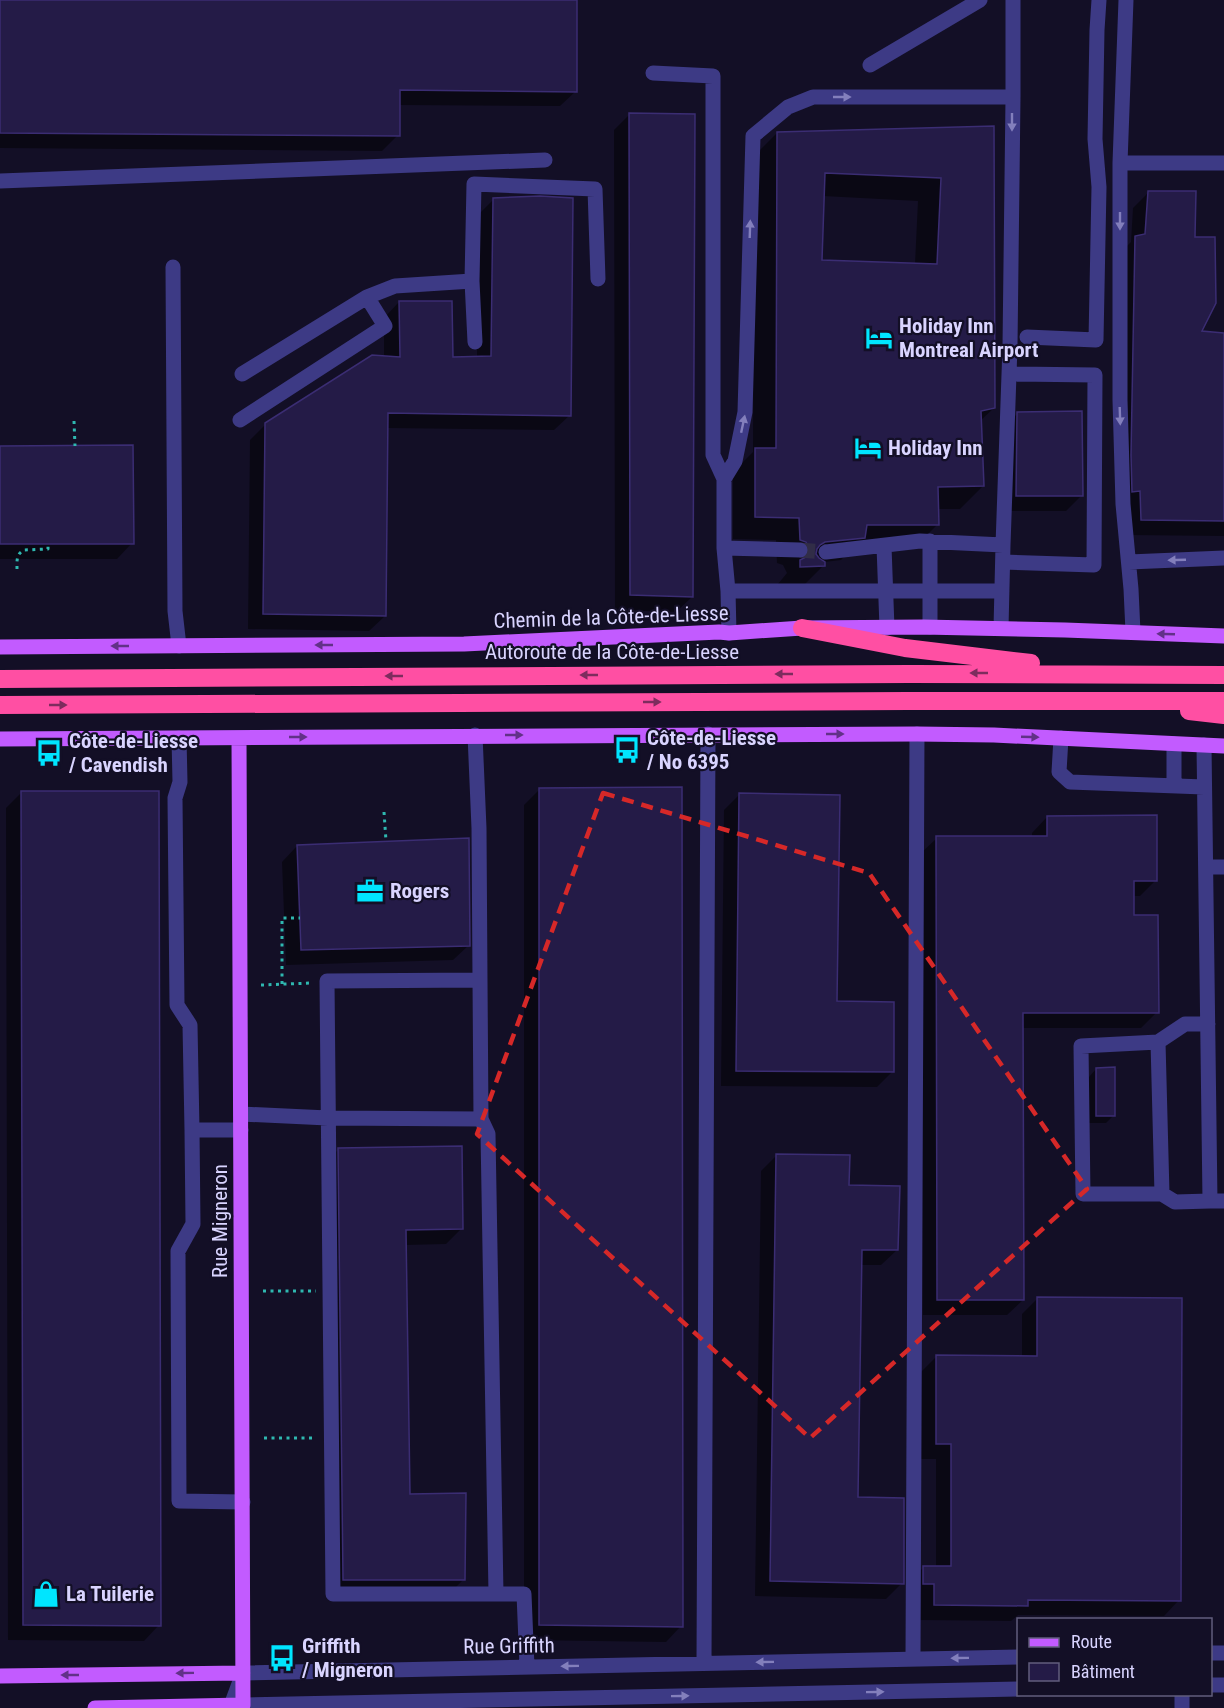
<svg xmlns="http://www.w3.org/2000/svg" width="1224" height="1708" font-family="'Roboto Condensed',sans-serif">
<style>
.shadow{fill:#0007;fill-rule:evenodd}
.building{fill:#241b47;stroke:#3b2d73;stroke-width:1.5;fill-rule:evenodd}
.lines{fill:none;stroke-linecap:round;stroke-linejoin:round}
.minor-tunnel{stroke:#312d47;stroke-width:15;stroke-dasharray:15 8;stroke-linecap:butt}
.path{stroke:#2fb8b0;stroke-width:3;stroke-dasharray:3 4.5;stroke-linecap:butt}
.minor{stroke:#3d3a85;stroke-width:15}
.major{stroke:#c25bff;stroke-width:15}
.highway{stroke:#ff4fa3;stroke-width:18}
.oneway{fill:#837fbc}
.oneway2{fill:#623188}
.oneway3{fill:#7d2c5e}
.marked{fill:none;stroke:#d62828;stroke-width:4.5;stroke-dasharray:12 8;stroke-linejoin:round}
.labels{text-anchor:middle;stroke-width:4.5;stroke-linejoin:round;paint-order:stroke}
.poi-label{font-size:21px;font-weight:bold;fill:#d9d4ff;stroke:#130f26;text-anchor:start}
.street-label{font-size:21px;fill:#d9d4ff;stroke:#130f26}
</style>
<rect width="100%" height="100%" fill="#130f26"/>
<!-- shadow -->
<path class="shadow" d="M 0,0 L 576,0 L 576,91 L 560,106 L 398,105 L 398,135 L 382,151 L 0,148 Z
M 629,115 L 692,597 L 676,612 L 615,610 L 614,130 Z
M 992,127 L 994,408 L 980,421 L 983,486 L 960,509 L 937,509 L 937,525 L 914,548 L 853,547 L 841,560 L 824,562 L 824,565 L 801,588 L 778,584 L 787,573 L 783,565 L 777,563 L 776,540 L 733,539 L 733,472 L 753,452 L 754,156 L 777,133 ZM 823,196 L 918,201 L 915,264 L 820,262 Z
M 1149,192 L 1193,238 L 1200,333 L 1224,334 L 1224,536 L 1126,535 L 1120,253 L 1131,242 L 1133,208 Z
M 494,199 L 570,415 L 554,430 L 387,428 L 385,616 L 369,631 L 248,629 L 250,440 L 266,424 L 384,357 L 384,318 L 399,302 L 452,359 L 477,358 L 478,215 Z
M 1018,413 L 1082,495 L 1066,511 L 1001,511 L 1002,429 Z
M 0,447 L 132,543 L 117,559 L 0,559 Z
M 540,789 L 681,1626 L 666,1642 L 524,1640 L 524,805 Z
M 22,792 L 159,1625 L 144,1641 L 8,1640 L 6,808 Z
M 739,795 L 836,1003 L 893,1071 L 877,1087 L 721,1086 L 724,810 Z
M 1047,817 L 1156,880 L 1140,896 L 1133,896 L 1133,917 L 1157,1012 L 1141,1028 L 1022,1028 L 1023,1300 L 1007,1315 L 923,1315 L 921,853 L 937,838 L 1032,838 L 1032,833 Z
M 297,846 L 469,945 L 453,960 L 286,965 L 282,862 Z
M 1096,1069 L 1114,1115 L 1106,1123 L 1089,1123 L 1089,1077 Z
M 339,1149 L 461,1229 L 446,1244 L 405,1245 L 408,1496 L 464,1579 L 448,1595 L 328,1595 L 323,1165 Z
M 777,1155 L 897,1250 L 881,1265 L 860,1265 L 856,1499 L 902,1583 L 886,1599 L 755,1596 L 761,1171 Z
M 1038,1298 L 1179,1600 L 1164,1616 L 1018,1615 L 1011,1621 L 919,1620 L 908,1583 L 924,1567 L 936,1567 L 936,1459 L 921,1459 L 921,1372 L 936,1357 L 1022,1357 L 1022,1314 Z"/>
<!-- building -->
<path class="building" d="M 0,0 L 577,0 L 577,92 L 400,90 L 400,136 L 0,133 Z
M 629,113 L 695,114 L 693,597 L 630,595 Z
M 994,126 L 995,408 L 981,411 L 984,486 L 938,487 L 939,525 L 867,525 L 865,538 L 825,542 L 820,545 L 817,549 L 816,554 L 819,558 L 825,562 L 825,566 L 800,567 L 800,560 L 808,556 L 810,550 L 806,542 L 800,540 L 799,518 L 755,517 L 755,448 L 776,448 L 777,132 ZM 825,173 L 941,178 L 937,264 L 822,260 Z
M 1148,191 L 1196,191 L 1195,237 L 1215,237 L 1216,303 L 1202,331 L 1224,333 L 1224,521 L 1141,520 L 1140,491 L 1132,492 L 1131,455 L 1135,236 L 1145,234 Z
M 540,196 L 573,198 L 571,416 L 388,413 L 386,616 L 263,614 L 265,423 L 372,355 L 400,357 L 399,301 L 452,301 L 453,357 L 491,356 L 493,198 Z
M 1082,411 L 1083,496 L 1016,496 L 1017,412 Z
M 133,445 L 134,544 L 0,544 L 0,446 Z
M 682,787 L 683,1627 L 539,1625 L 539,788 Z
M 21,791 L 159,791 L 161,1626 L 23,1625 Z
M 739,793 L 840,795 L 837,1001 L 894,1002 L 894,1072 L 736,1071 Z
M 1157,815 L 1157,881 L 1134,881 L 1134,915 L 1158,915 L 1159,1013 L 1023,1013 L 1024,1300 L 937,1300 L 936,836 L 1047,836 L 1047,816 Z
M 469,838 L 470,946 L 301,950 L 297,845 Z
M 1115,1067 L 1115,1116 L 1096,1116 L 1096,1068 Z
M 462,1146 L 463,1229 L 406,1230 L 410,1494 L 466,1493 L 465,1580 L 343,1580 L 338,1148 Z
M 776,1154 L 850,1155 L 849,1185 L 900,1186 L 898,1250 L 862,1250 L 858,1497 L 904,1498 L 904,1584 L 770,1581 Z
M 1037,1297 L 1182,1298 L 1181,1601 L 1028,1600 L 1028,1606 L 934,1605 L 934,1584 L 923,1584 L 923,1566 L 951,1566 L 951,1444 L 936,1444 L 936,1355 L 1037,1356 Z"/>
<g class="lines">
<!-- minor-tunnel -->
<path class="minor-tunnel" d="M 800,550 L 826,552"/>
<!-- path -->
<path class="path" d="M 74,421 L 75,446
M 17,569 C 17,561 16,554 24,550 L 48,549 L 48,544
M 384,812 L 386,841
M 282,984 L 282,918 L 300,918
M 261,985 L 311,983
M 263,1291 L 316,1291
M 264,1438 L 316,1438"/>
<!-- minor -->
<path class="minor" d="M 1126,0 L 1120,163 L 1120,400 L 1123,504 L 1131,589 L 1133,632
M 870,65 L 980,0
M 653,73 L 713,76 L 713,455 L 724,479 L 724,548 L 728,591 L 729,633
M 1013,97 L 1013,0
M 1120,163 L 1224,163
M 0,181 L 545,160
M 173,267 L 175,611 L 179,646
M 472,281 L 475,342
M 367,297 L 395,286 L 472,281 L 474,184 L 595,189 L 598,279
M 1027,337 L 1096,340 L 1099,187 L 1095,139 L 1097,30 L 1099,0
M 240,420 L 385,326 L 367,297 L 242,374
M 724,479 L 735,461 L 745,412 L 753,136 L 788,107 L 813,97 L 1013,97 L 1010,346 L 1003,545
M 930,541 L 930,627
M 884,546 L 887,628
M 724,548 L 800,550
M 826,552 L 920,541 L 1003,545 L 1001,628
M 1003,562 L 1094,565 L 1095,375 L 1010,374
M 1129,562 L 1224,558
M 728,591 L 1002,591
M 475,735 L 479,828 L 480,980 L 327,981 L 333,1594 L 524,1594 L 527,1667
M 179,738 L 180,782 L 175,798 L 177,1005 L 190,1025 L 192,1130 L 241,1130
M 1061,738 L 1059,772 L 1070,782 L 1204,787
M 1204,745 L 1210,1201 L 1224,1201
M 1174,786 L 1174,744
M 1206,867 L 1224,867
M 1158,1042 L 1162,1194 L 1083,1194 L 1081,1046 L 1158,1042 L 1185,1024 L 1208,1024
M 241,1114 L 328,1118 L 481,1119 L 480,980
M 481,1119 L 488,1134 L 496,1594
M 192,1130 L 193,1224 L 178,1251 L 179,1501 L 243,1502
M 1162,1194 L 1175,1202 L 1210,1201
M 1210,1653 L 1224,1653
M 913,1659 L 917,734
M 704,1663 L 708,734
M 1210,1685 L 1224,1685
M 1182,1694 L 1182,1708
M 243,1705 L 1018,1689
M 230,1708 L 243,1673 L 1018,1657"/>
<!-- major -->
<path class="major" d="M 0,647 L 464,644 L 719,632 L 729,633 L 802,628 L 923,627 L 1065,630 L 1224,636
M 0,739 L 917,734 L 994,735 L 1224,746
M 0,1676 L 243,1673
M 95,1708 L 243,1705 L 239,738"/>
<!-- highway -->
<path class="highway" d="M 802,628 L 905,648 L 1031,663
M 0,679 L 909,674 L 1224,675
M 0,705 L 908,701 L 1224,701
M 1189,711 L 1224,715"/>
</g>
<!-- one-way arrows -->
<defs><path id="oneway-solid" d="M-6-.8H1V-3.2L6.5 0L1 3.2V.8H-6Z" transform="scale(1.5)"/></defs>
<g class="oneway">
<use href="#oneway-solid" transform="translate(842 97)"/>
<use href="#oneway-solid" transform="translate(1012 122) rotate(90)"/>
<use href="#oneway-solid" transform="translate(1120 221) rotate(90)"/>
<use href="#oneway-solid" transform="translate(750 229) rotate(-88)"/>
<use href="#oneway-solid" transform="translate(1120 416) rotate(88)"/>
<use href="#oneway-solid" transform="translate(743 424) rotate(-78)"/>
<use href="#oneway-solid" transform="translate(1177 560) rotate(178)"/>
<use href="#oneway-solid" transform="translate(960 1658) rotate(179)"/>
<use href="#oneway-solid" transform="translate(765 1662) rotate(179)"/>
<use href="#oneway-solid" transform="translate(570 1666) rotate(179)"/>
<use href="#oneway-solid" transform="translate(875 1692) rotate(-1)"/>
<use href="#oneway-solid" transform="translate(680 1696) rotate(-1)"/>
</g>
<g class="oneway2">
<use href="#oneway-solid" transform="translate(1166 634) rotate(-178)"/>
<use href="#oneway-solid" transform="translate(324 645) rotate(180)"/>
<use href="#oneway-solid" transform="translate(120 646) rotate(180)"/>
<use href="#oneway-solid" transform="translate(835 734)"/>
<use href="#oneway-solid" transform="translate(514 735)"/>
<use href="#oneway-solid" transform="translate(298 737)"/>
<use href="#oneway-solid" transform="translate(1030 737) rotate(2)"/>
<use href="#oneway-solid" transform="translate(185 1673) rotate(179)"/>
<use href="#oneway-solid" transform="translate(70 1675) rotate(180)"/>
</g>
<g class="oneway3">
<use href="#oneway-solid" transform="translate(979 673) rotate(180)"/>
<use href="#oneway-solid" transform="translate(784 674) rotate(180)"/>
<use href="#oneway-solid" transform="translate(589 675) rotate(180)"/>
<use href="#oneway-solid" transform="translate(394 676) rotate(180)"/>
<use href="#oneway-solid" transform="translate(652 702)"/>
<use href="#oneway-solid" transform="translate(58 705)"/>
</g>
<!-- marked area -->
<path class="marked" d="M 603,793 L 869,873 L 1087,1189 L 810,1438 L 477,1134 Z"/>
<!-- icons -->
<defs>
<symbol id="hotel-bare" viewBox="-9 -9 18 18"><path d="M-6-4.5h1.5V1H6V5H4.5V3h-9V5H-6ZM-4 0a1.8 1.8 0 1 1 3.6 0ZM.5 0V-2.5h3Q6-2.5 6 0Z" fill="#00e5ff" stroke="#130f26" stroke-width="2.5" paint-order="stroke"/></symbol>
<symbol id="bus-bare" viewBox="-9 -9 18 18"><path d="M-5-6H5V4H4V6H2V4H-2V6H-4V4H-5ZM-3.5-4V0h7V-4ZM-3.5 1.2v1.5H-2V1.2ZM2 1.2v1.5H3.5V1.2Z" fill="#00e5ff" stroke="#130f26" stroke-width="2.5" paint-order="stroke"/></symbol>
<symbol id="office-bare" viewBox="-9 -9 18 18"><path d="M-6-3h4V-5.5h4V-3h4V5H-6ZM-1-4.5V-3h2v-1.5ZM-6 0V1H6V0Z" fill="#00e5ff" stroke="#130f26" stroke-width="2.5" paint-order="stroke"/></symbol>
<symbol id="shop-bare" viewBox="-9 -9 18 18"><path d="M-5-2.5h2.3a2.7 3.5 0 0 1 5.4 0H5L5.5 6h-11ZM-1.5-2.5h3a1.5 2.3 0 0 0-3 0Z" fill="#00e5ff" stroke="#130f26" stroke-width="2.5" paint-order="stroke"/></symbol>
</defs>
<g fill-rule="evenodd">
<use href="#hotel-bare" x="860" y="319" width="38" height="38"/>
<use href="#hotel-bare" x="849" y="429" width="38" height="38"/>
<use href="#bus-bare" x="608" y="731" width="38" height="38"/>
<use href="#bus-bare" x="30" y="734" width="38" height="38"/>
<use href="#office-bare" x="351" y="872" width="38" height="38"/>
<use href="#shop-bare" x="27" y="1575" width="38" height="38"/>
<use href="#bus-bare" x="263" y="1639" width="38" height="38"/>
</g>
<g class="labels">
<!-- poi labels -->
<g class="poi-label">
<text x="899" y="333">Holiday Inn<tspan x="899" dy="24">Montreal Airport</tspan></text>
<text x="888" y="455">Holiday Inn</text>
<text x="647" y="745">Côte-de-Liesse<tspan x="647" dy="24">/ No 6395</tspan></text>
<text x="69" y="748">Côte-de-Liesse<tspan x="69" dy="24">/ Cavendish</tspan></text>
<text x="390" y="898">Rogers</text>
<text x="66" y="1601">La Tuilerie</text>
<text x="302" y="1653">Griffith<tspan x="302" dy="24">/ Migneron</tspan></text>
</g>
<!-- street labels -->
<g class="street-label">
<text transform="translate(611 617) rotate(-2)" y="7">Chemin de la Côte-de-Liesse</text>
<text x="612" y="659">Autoroute de la Côte-de-Liesse</text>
<text transform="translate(220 1221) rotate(-90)" y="7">Rue Migneron</text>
<text transform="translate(509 1646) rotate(-1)" y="7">Rue Griffith</text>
</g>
</g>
<!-- legend -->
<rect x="1017" y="1618" width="195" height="78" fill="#130f26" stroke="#625e7d" stroke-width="1.5"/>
<rect x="1029" y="1638" width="30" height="9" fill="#c25bff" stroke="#625e7d" stroke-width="1.5"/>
<text x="1071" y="1648" font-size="18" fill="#d9d4ff">Route</text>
<rect x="1029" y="1663" width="30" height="18" fill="#241b47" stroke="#625e7d" stroke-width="1.5"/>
<text x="1071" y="1678" font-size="18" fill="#d9d4ff">Bâtiment</text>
</svg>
